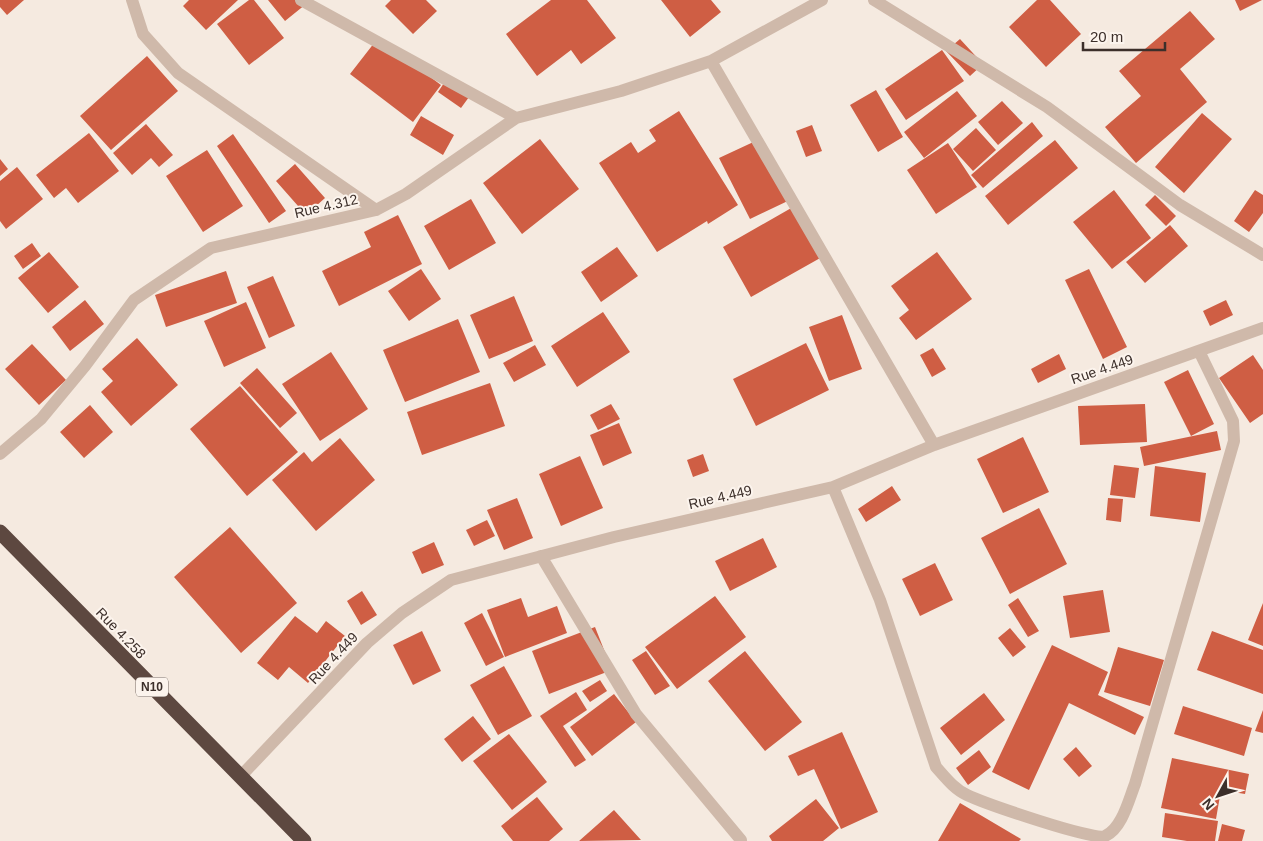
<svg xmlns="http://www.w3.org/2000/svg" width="1263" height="841" font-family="Arial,sans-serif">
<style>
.building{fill:#cf5e44}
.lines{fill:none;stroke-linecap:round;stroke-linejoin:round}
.minor{stroke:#cfb9aa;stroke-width:12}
.highway{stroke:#5d4840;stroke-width:15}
.labels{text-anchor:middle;stroke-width:4;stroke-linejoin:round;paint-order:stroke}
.shield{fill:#fcf4ed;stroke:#766a64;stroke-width:1}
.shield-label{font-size:12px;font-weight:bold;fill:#3c2f2a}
.street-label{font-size:14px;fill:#3c2f2a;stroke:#fcf4ed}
</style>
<rect width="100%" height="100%" fill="#f5eae0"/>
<!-- building -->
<path class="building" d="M 0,0 L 24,0 L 7,15 L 0,7 Z
M 189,0 L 238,0 L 206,30 L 183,6 Z
M 249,0 L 254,0 L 284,38 L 249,65 L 217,24 Z
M 268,0 L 311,0 L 285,21 Z
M 391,0 L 426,0 L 437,11 L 413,34 L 385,6 Z
M 551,0 L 587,0 L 616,38 L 581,64 L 571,50 L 537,76 L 506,34 Z
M 661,0 L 711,0 L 721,12 L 690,37 Z
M 1037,0 L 1050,0 L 1081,34 L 1046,67 L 1009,27 Z
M 1235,0 L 1262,0 L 1240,11 Z
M 1190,11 L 1215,39 L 1180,69 L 1207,102 L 1136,163 L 1105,127 L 1141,96 L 1119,71 Z
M 378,38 L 441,85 L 413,122 L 350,74 Z
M 960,39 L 983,64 L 970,76 L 946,51 Z
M 942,50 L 964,81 L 906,120 L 885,89 Z
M 147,56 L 178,91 L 111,150 L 80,116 Z
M 446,80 L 469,97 L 461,108 L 438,92 Z
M 876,90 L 903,137 L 878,152 L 850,105 Z
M 957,91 L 977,116 L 924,158 L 904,132 Z
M 1002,101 L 1023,123 L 998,145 L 978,122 Z
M 679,111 L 738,205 L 708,224 L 707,221 L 657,252 L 599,163 L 631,142 L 638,153 L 656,141 L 649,130 Z
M 1202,113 L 1232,139 L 1184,193 L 1155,167 Z
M 421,116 L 454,135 L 443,155 L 410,135 Z
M 1032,122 L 1043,136 L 983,188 L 971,175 Z
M 146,124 L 173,155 L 159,167 L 151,158 L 132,175 L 113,153 Z
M 812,125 L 822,151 L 806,157 L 796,131 Z
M 976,128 L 996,150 L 973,171 L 953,149 Z
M 89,133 L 119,171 L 78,203 L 66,188 L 54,198 L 36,175 Z
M 233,134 L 286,211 L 269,223 L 217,146 Z
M 762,138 L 792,199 L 750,219 L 719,158 Z
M 540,139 L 579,189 L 522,234 L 483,183 Z
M 1055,140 L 1078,168 L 1008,225 L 985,196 Z
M 948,143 L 977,187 L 936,214 L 907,170 Z
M 207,150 L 243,206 L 203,232 L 166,176 Z
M 0,159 L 8,169 L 0,176 Z
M 295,164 L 325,198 L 306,215 L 276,181 Z
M 17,167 L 43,199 L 6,229 L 0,221 L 0,181 Z
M 1114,190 L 1151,238 L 1112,269 L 1073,222 Z
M 1255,190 L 1263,195 L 1263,213 L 1249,232 L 1234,221 Z
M 1155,195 L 1176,216 L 1166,226 L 1145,205 Z
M 471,199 L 496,243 L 449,270 L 424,226 Z
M 793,207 L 822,257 L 751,297 L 723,247 Z
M 398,215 L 422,264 L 339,306 L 322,271 L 371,247 L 364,232 Z
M 1170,225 L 1188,246 L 1145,283 L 1126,262 Z
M 32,243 L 41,256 L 23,269 L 14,256 Z
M 617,247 L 638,276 L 601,302 L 581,272 Z
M 49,252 L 79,287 L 48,313 L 18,278 Z
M 937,252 L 972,299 L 916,340 L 899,318 L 909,310 L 891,286 Z
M 421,269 L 441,299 L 409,321 L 388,291 Z
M 1089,269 L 1127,347 L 1103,359 L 1065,280 Z
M 226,271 L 237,303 L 166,327 L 155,295 Z
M 273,276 L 295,326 L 269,338 L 247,287 Z
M 514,296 L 533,341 L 489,359 L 470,315 Z
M 85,300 L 104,324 L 70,351 L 52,327 Z
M 1226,300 L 1233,315 L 1210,326 L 1203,311 Z
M 246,302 L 266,348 L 224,367 L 204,321 Z
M 603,312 L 630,352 L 577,387 L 551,346 Z
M 842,315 L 862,369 L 829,381 L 809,327 Z
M 458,319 L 480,372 L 405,402 L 383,350 Z
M 137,338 L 178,385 L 131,426 L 101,392 L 113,381 L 102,369 Z
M 806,343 L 829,390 L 756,426 L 733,379 Z
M 32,344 L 66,380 L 39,405 L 5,369 Z
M 535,345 L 546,365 L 514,382 L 503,363 Z
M 933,348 L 946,369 L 932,377 L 920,355 Z
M 331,352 L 368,409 L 320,441 L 282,384 Z
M 1059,354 L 1066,369 L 1038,383 L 1031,369 Z
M 1253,355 L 1263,370 L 1263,414 L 1250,423 L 1219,378 Z
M 257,368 L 297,413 L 280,428 L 240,383 Z
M 1188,370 L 1214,424 L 1191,436 L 1164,382 Z
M 490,383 L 505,426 L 422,455 L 407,412 Z
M 240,386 L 298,452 L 247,496 L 190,429 Z
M 611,404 L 620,419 L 598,430 L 590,415 Z
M 1145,404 L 1147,442 L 1080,445 L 1078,406 Z
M 90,405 L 113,432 L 84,458 L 60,432 Z
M 619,423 L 632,453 L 603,466 L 590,435 Z
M 1217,431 L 1221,450 L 1144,466 L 1140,447 Z
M 1023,437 L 1049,492 L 1003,513 L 977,459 Z
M 340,438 L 375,480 L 316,531 L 272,480 L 304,452 L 312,462 Z
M 703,454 L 709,471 L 693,477 L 687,460 Z
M 580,456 L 603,508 L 561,526 L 539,474 Z
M 1114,465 L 1139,468 L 1135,498 L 1110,495 Z
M 1155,466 L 1206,473 L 1200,522 L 1150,516 Z
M 892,486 L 901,500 L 866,522 L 858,509 Z
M 517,498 L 533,538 L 504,550 L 487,510 Z
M 1108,498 L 1123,499 L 1121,522 L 1106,520 Z
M 1039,508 L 1067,564 L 1010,594 L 981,538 Z
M 487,520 L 495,536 L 474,546 L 466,530 Z
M 230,527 L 297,603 L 241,653 L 174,577 Z
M 763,538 L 777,567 L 730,591 L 715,561 Z
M 434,542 L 444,565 L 422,574 L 412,552 Z
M 935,563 L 953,600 L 920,616 L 902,579 Z
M 1103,590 L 1110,632 L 1070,638 L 1063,596 Z
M 362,591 L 377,615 L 361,625 L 347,601 Z
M 715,596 L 746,637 L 677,689 L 645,647 Z
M 521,598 L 528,617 L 557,606 L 567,633 L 505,657 L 487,610 Z
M 1018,598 L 1039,631 L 1028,637 L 1008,605 Z
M 1263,603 L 1263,646 L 1248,640 Z
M 482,613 L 504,657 L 486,666 L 464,623 Z
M 295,616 L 317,633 L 326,621 L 345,636 L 308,683 L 289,667 L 278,680 L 257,663 Z
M 595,627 L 612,670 L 549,694 L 532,651 Z
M 1010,628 L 1026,647 L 1013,657 L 998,638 Z
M 422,631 L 441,671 L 413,685 L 393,645 Z
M 1212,631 L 1263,650 L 1263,694 L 1197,670 Z
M 1052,645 L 1108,672 L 1098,695 L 1144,717 L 1135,735 L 1069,703 L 1029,790 L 992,772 Z
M 1118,647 L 1164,660 L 1150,706 L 1104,692 Z
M 646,651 L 670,686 L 655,695 L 632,660 Z
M 745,651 L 802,722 L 765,751 L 708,681 Z
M 504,666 L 532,716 L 498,735 L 470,685 Z
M 600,680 L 607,691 L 590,702 L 582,691 Z
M 576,692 L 587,710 L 563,726 L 586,760 L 575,767 L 540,716 Z
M 984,693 L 1005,720 L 961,755 L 940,728 Z
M 614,694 L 636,722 L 592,756 L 570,727 Z
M 1183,706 L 1252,728 L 1244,756 L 1174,734 Z
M 1263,710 L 1263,733 L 1255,731 Z
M 473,716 L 491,739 L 462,762 L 444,739 Z
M 842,732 L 878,812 L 841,829 L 814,769 L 798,776 L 788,756 Z
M 509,734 L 547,782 L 512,810 L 473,761 Z
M 1076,747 L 1092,766 L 1079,777 L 1063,759 Z
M 979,750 L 991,767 L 968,785 L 956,768 Z
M 1172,758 L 1249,774 L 1245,794 L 1221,790 L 1216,819 L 1161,808 Z
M 537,797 L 563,829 L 549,841 L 513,841 L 501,826 Z
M 816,799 L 839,828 L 823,841 L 772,841 L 769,836 Z
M 960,803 L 1021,839 L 1019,841 L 938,841 Z
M 614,810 L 641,840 L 579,841 Z
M 1165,813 L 1218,821 L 1215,841 L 1187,841 L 1162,837 Z
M 1222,824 L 1245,830 L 1242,841 L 1218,841 Z"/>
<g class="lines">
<!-- minor -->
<path class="minor" d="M 132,0 L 143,34 L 178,73 L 376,210
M 301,0 L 516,118
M 874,0 L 1047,107 L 1180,205 L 1263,255
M 711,61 L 934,445
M 0,454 L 41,419 L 85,366 L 134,300 L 211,248 L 376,210 L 406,194 L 516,118 L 621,91 L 711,61 L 822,0
M 833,487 L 880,600 L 936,767 C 945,777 954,789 967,795 C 984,803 1093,841 1105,836 C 1122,829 1129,799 1135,784 L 1234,441 L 1233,421 L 1199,351
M 541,556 L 636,714 L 741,840
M 240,777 L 367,643 L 402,613 L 451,580 L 614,537 L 833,487 L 934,445 L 1263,328"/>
<!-- highway -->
<path class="highway" d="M 0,532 L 304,841"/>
</g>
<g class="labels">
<!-- shield labels -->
<rect class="shield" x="136" y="677.5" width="32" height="19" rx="4"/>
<g class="shield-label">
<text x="152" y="691">N10</text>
</g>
<!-- street labels -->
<g class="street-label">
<text transform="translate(326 206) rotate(-13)" y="5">Rue 4.312</text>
<text transform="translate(1102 369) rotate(-19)" y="5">Rue 4.449</text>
<text transform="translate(720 497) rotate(-13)" y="5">Rue 4.449</text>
<text transform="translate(121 633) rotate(46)" y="5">Rue 4.258</text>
<text transform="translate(333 658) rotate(-47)" y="5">Rue 4.449</text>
</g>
</g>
<!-- north arrow -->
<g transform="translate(1218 796) rotate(230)" stroke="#fcf4ed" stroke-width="4" paint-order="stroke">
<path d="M0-4L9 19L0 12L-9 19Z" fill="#3c2f2a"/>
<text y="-8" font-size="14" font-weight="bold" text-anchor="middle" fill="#3c2f2a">N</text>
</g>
<!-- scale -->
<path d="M1083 42v8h82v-8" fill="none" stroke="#3c2f2a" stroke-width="2.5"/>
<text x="1090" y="42" font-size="15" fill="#3c2f2a" stroke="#fcf4ed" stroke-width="4" paint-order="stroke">20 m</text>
</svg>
